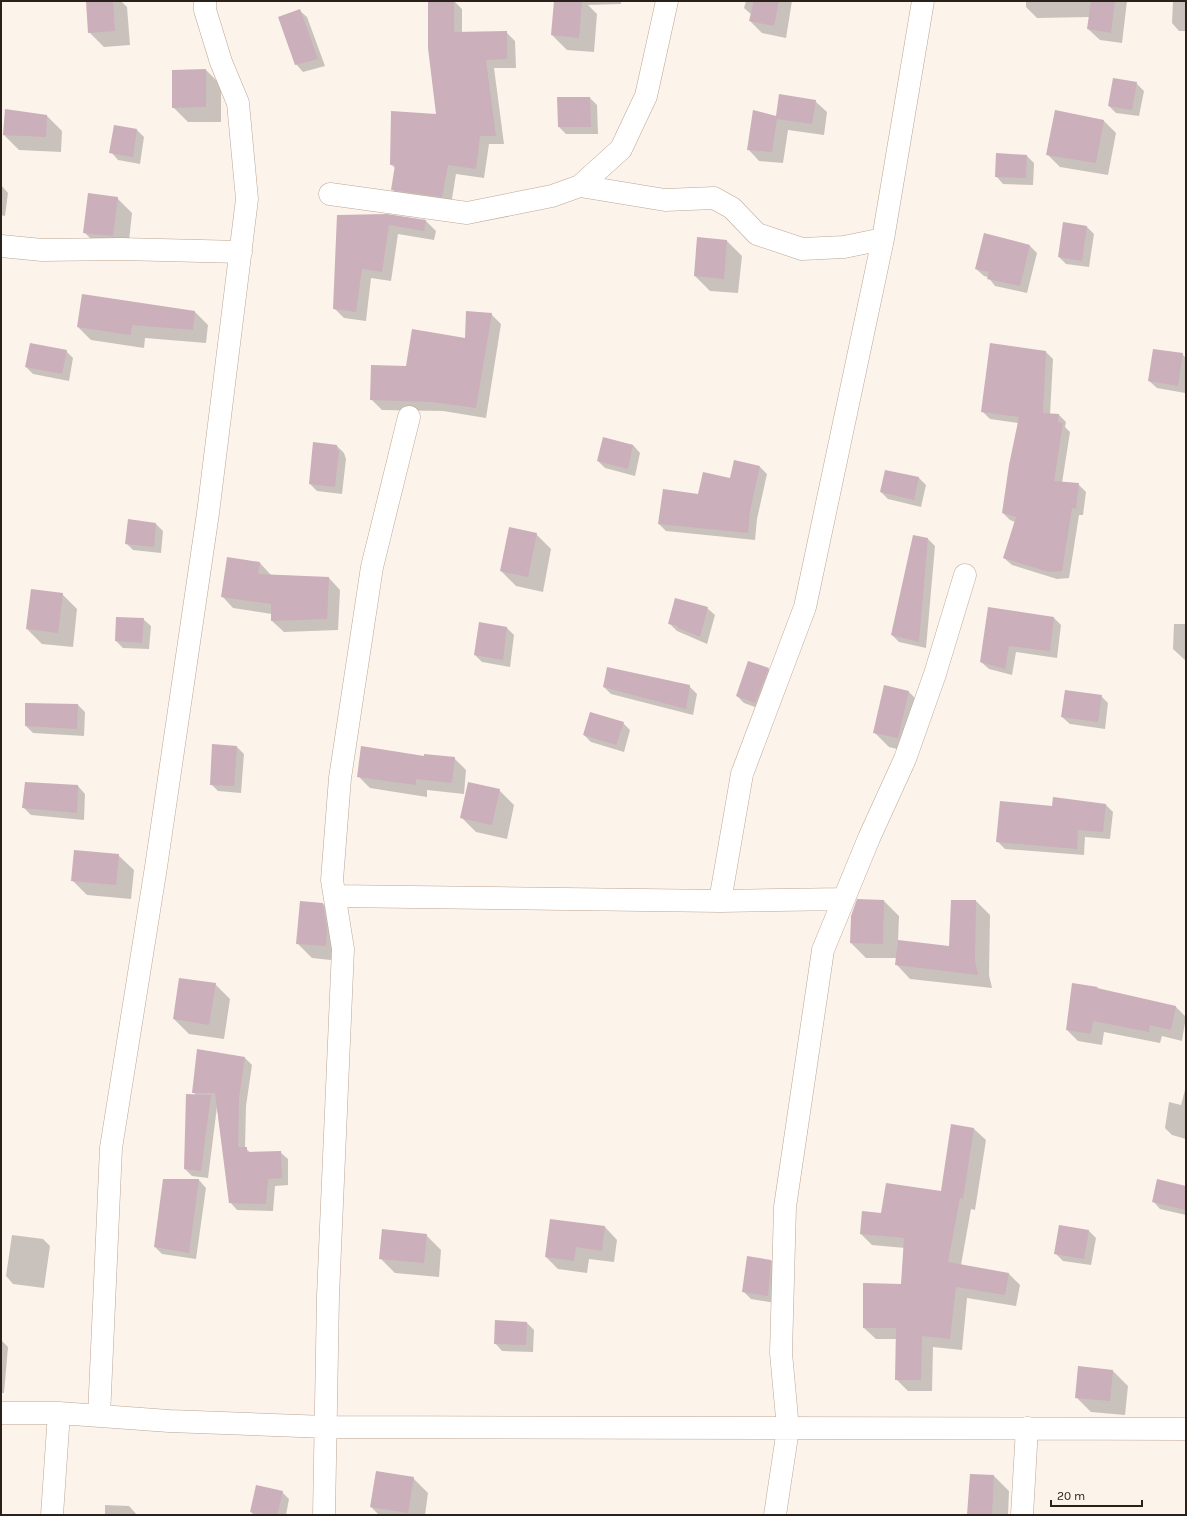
<svg xmlns="http://www.w3.org/2000/svg" width="1187" height="1516" font-family="Karla,sans-serif">
<style>
.shadow{fill:#0003}
.building{fill:#cbafba}
.lines{fill:none;stroke-linecap:round;stroke-linejoin:round}
.minor-casing{stroke:#bca594;stroke-width:23}
.minor{stroke:#fff;stroke-width:22}
</style>
<rect width="100%" height="100%" fill="#fcf3eb"/>
<!-- shadow -->
<path class="shadow" d="M 87,1 L 121,1 L 127,7 L 130,45 L 104,47 L 89,32 Z
M 429,1 L 454,1 L 462,9 L 462,33 L 506,32 L 515,41 L 516,68 L 494,68 L 504,144 L 489,144 L 484,178 L 456,174 L 451,205 L 401,198 L 392,189 L 396,169 L 391,164 L 437,115 Z
M 555,1 L 621,1 L 621,4 L 588,5 L 597,14 L 594,52 L 567,50 L 552,35 Z
M 746,1 L 792,1 L 786,38 L 762,33 L 750,21 L 752,15 L 744,8 Z
M 1026,1 L 1127,1 L 1122,43 L 1100,40 L 1088,29 L 1090,17 L 1037,18 L 1026,7 Z
M 1173,1 L 1186,1 L 1186,31 L 1179,31 L 1172,23 Z
M 299,10 L 307,17 L 325,66 L 303,72 L 296,64 Z
M 206,70 L 221,85 L 221,122 L 188,122 L 173,107 Z
M 1136,83 L 1144,91 L 1139,116 L 1116,113 L 1109,106 Z
M 590,98 L 597,105 L 598,134 L 566,134 L 559,127 Z
M 815,101 L 827,112 L 824,135 L 788,130 L 783,163 L 759,161 L 748,149 L 777,118 Z
M 6,110 L 47,116 L 62,131 L 61,152 L 19,150 L 4,135 Z
M 1103,120 L 1116,133 L 1108,175 L 1060,167 L 1047,154 Z
M 137,130 L 144,137 L 140,164 L 118,160 L 111,152 Z
M 1027,156 L 1034,163 L 1033,185 L 1003,184 L 996,176 Z
M 1,185 L 8,193 L 5,216 L 1,215 Z
M 117,198 L 132,213 L 128,251 L 99,247 L 84,232 Z
M 338,216 L 426,221 L 436,231 L 434,240 L 398,234 L 391,281 L 371,278 L 366,321 L 344,318 L 334,308 Z
M 1087,227 L 1094,234 L 1089,267 L 1066,264 L 1059,257 Z
M 727,241 L 742,256 L 738,293 L 710,291 L 695,276 Z
M 1029,245 L 1037,253 L 1027,293 L 995,286 L 988,277 L 984,276 L 976,269 Z
M 195,312 L 208,325 L 206,343 L 145,338 L 144,348 L 91,340 L 78,327 Z
M 491,314 L 501,324 L 486,418 L 443,411 L 382,410 L 371,399 L 407,367 L 466,339 Z
M 66,351 L 73,358 L 69,381 L 33,374 L 26,367 Z
M 1046,352 L 1053,359 L 1050,415 L 1059,415 L 1066,422 L 1065,427 L 1070,432 L 1062,483 L 1078,484 L 1086,492 L 1083,515 L 1079,515 L 1069,578 L 1057,579 L 1012,565 L 1004,558 L 1015,522 L 1010,520 L 1003,513 L 1018,423 L 990,419 L 983,412 Z
M 1182,354 L 1186,358 L 1185,393 L 1157,388 L 1149,381 Z
M 604,438 L 633,445 L 640,453 L 635,476 L 605,468 L 598,461 Z
M 337,446 L 344,453 L 346,459 L 342,494 L 317,491 L 310,484 Z
M 760,467 L 767,474 L 757,519 L 755,540 L 666,531 L 659,524 L 731,479 Z
M 919,478 L 926,485 L 921,507 L 888,499 L 881,492 Z
M 156,524 L 163,531 L 161,553 L 133,550 L 126,543 Z
M 536,534 L 551,549 L 543,592 L 516,586 L 501,571 Z
M 928,539 L 935,546 L 926,648 L 899,642 L 892,635 Z
M 260,563 L 271,575 L 329,578 L 340,590 L 338,630 L 284,632 L 272,621 L 272,614 L 233,608 L 222,596 Z
M 62,594 L 77,609 L 73,647 L 42,644 L 27,629 Z
M 707,608 L 715,615 L 707,644 L 677,631 L 669,623 Z
M 1054,618 L 1061,625 L 1057,658 L 1016,652 L 1012,675 L 989,669 L 981,662 Z
M 143,619 L 151,626 L 149,649 L 123,648 L 116,641 Z
M 480,624 L 507,628 L 514,635 L 510,667 L 482,662 L 475,655 Z
M 1174,624 L 1186,624 L 1186,661 L 1173,649 Z
M 768,669 L 775,676 L 763,710 L 744,703 L 737,696 Z
M 689,686 L 697,694 L 693,715 L 611,694 L 604,687 Z
M 885,686 L 909,692 L 924,707 L 913,753 L 889,747 L 874,732 Z
M 1101,696 L 1108,703 L 1105,729 L 1070,724 L 1062,717 Z
M 78,705 L 85,712 L 84,736 L 33,733 L 26,726 Z
M 623,723 L 630,730 L 624,752 L 591,742 L 584,735 Z
M 237,747 L 244,754 L 241,793 L 218,791 L 211,784 Z
M 425,757 L 454,758 L 466,770 L 464,794 L 427,790 L 427,797 L 370,788 L 358,776 Z
M 78,786 L 85,794 L 84,820 L 31,815 L 24,808 Z
M 499,790 L 514,805 L 507,839 L 476,832 L 461,817 Z
M 1054,799 L 1106,805 L 1113,812 L 1110,839 L 1085,837 L 1084,855 L 1005,849 L 997,841 L 1053,807 Z
M 118,855 L 134,870 L 131,899 L 87,895 L 72,880 Z
M 884,901 L 899,916 L 898,941 L 950,947 L 976,901 L 990,915 L 989,975 L 992,988 L 910,979 L 897,965 L 897,958 L 866,958 L 851,943 Z
M 323,904 L 338,919 L 340,961 L 312,958 L 297,943 Z
M 215,984 L 230,999 L 224,1039 L 189,1034 L 174,1019 Z
M 1097,988 L 1099,990 L 1176,1007 L 1186,1017 L 1182,1041 L 1162,1036 L 1160,1043 L 1104,1032 L 1102,1045 L 1078,1041 L 1067,1030 Z
M 245,1058 L 252,1065 L 246,1106 L 245,1148 L 251,1153 L 280,1152 L 288,1159 L 288,1185 L 275,1186 L 273,1211 L 237,1210 L 230,1202 L 217,1107 L 208,1178 L 192,1176 L 185,1169 L 196,1095 L 193,1092 Z
M 1186,1086 L 1186,1139 L 1172,1135 L 1165,1128 L 1169,1102 L 1181,1105 Z
M 952,1125 L 974,1129 L 986,1140 L 975,1210 L 971,1209 L 961,1265 L 1009,1274 L 1020,1285 L 1016,1306 L 967,1298 L 962,1350 L 933,1347 L 932,1391 L 908,1391 L 896,1379 L 897,1339 L 876,1339 L 864,1328 L 902,1285 L 905,1248 L 872,1245 L 861,1234 L 882,1214 L 942,1193 Z
M 164,1180 L 199,1180 L 206,1188 L 196,1259 L 162,1254 L 155,1247 Z
M 1186,1187 L 1186,1215 L 1160,1209 L 1153,1201 Z
M 605,1227 L 617,1240 L 614,1262 L 589,1259 L 587,1273 L 558,1269 L 546,1257 Z
M 1089,1231 L 1096,1238 L 1091,1265 L 1063,1261 L 1055,1253 Z
M 12,1235 L 43,1239 L 50,1246 L 44,1288 L 13,1284 L 6,1276 Z
M 426,1235 L 441,1250 L 439,1277 L 395,1273 L 380,1258 Z
M 771,1260 L 778,1268 L 775,1303 L 751,1299 L 744,1292 Z
M 527,1323 L 534,1330 L 533,1352 L 502,1351 L 495,1343 Z
M 1,1340 L 8,1347 L 4,1393 L 1,1393 Z
M 1113,1371 L 1128,1386 L 1125,1415 L 1091,1412 L 1076,1397 Z
M 994,1476 L 1009,1491 L 1008,1515 L 968,1515 Z
M 413,1478 L 428,1493 L 425,1515 L 379,1515 L 371,1507 Z
M 282,1492 L 289,1499 L 286,1515 L 254,1515 L 251,1512 Z
M 105,1505 L 129,1506 L 137,1515 L 105,1515 Z"/>
<!-- building -->
<path class="building" d="M 86,1 L 113,1 L 115,31 L 88,33 Z
M 428,1 L 454,1 L 454,32 L 507,31 L 507,59 L 486,60 L 496,136 L 480,136 L 476,169 L 448,165 L 442,197 L 391,190 L 395,165 L 390,165 L 391,111 L 436,114 L 428,48 Z
M 554,1 L 582,1 L 579,38 L 551,35 Z
M 754,1 L 779,1 L 774,26 L 749,21 Z
M 1091,1 L 1115,1 L 1111,33 L 1087,29 Z
M 300,9 L 318,59 L 295,65 L 278,17 Z
M 206,69 L 206,107 L 172,108 L 172,70 Z
M 1113,78 L 1137,82 L 1132,110 L 1108,106 Z
M 779,94 L 816,100 L 812,124 L 777,119 L 772,152 L 747,150 L 753,110 L 776,116 Z
M 557,97 L 590,97 L 591,127 L 558,127 Z
M 5,109 L 47,115 L 46,137 L 3,135 Z
M 1055,110 L 1104,120 L 1096,163 L 1046,155 Z
M 114,125 L 137,129 L 133,157 L 109,153 Z
M 996,153 L 1027,155 L 1026,178 L 995,177 Z
M 88,193 L 118,197 L 113,236 L 83,233 Z
M 387,214 L 426,220 L 424,231 L 389,225 L 382,272 L 362,269 L 356,312 L 333,309 L 337,215 Z
M 1063,222 L 1087,226 L 1082,261 L 1058,257 Z
M 984,233 L 1030,245 L 1020,286 L 987,279 L 989,272 L 975,269 Z
M 697,237 L 727,240 L 724,279 L 694,276 Z
M 82,294 L 195,311 L 193,330 L 132,325 L 131,335 L 77,327 Z
M 466,311 L 492,313 L 476,408 L 432,402 L 370,400 L 371,365 L 406,366 L 412,329 L 465,338 Z
M 30,343 L 67,350 L 62,374 L 25,367 Z
M 990,343 L 1046,351 L 1043,413 L 1059,414 L 1058,422 L 1063,423 L 1054,481 L 1079,483 L 1076,509 L 1072,508 L 1062,571 L 1049,572 L 1003,558 L 1016,517 L 1002,513 L 1009,465 L 1019,417 L 981,412 Z
M 1153,349 L 1183,353 L 1178,386 L 1148,381 Z
M 603,437 L 633,445 L 628,469 L 597,461 Z
M 313,442 L 337,445 L 337,450 L 339,450 L 335,487 L 309,484 Z
M 734,460 L 760,466 L 750,511 L 748,533 L 658,524 L 663,489 L 698,494 L 703,472 L 730,478 Z
M 885,470 L 919,477 L 914,500 L 880,492 Z
M 128,519 L 156,523 L 154,547 L 125,544 Z
M 509,527 L 537,533 L 528,577 L 500,571 Z
M 913,535 L 928,538 L 919,642 L 891,635 Z
M 227,557 L 260,562 L 258,574 L 329,577 L 327,619 L 271,621 L 271,604 L 221,597 Z
M 31,589 L 63,593 L 58,633 L 26,629 Z
M 675,598 L 708,607 L 700,637 L 678,628 L 678,626 L 668,624 Z
M 988,607 L 1054,617 L 1050,651 L 1009,646 L 1005,669 L 980,662 Z
M 116,617 L 144,618 L 142,643 L 115,641 Z
M 479,622 L 507,627 L 503,660 L 474,655 Z
M 748,661 L 769,668 L 755,703 L 736,696 Z
M 607,667 L 690,685 L 686,709 L 603,687 Z
M 884,685 L 909,691 L 898,738 L 873,733 Z
M 1065,690 L 1102,695 L 1098,722 L 1061,717 Z
M 25,703 L 78,704 L 77,729 L 25,726 Z
M 590,712 L 624,722 L 616,745 L 583,735 Z
M 212,744 L 237,746 L 234,786 L 210,785 Z
M 361,746 L 424,756 L 424,754 L 455,757 L 452,783 L 416,779 L 416,785 L 357,777 Z
M 25,782 L 78,785 L 77,813 L 22,808 Z
M 468,782 L 500,789 L 492,825 L 460,818 Z
M 1053,797 L 1106,804 L 1103,832 L 1078,830 L 1077,849 L 996,842 L 1000,801 L 1052,806 Z
M 74,850 L 119,854 L 116,885 L 71,881 Z
M 857,899 L 884,900 L 883,944 L 850,943 L 851,916 Z
M 951,900 L 976,900 L 975,960 L 978,975 L 895,965 L 898,940 L 949,946 Z
M 300,901 L 323,903 L 327,929 L 326,946 L 296,944 Z
M 179,978 L 216,983 L 209,1025 L 173,1019 Z
M 1072,983 L 1098,987 L 1097,988 L 1176,1006 L 1171,1030 L 1150,1025 L 1149,1032 L 1093,1021 L 1091,1034 L 1066,1030 Z
M 197,1049 L 245,1057 L 239,1098 L 238,1147 L 247,1147 L 247,1152 L 281,1151 L 282,1178 L 268,1179 L 266,1204 L 229,1203 L 215,1093 L 192,1093 Z
M 186,1094 L 211,1095 L 201,1171 L 184,1169 Z
M 951,1124 L 974,1128 L 963,1199 L 960,1198 L 948,1262 L 1009,1273 L 1005,1295 L 956,1287 L 950,1339 L 922,1336 L 921,1380 L 895,1380 L 896,1328 L 863,1328 L 863,1283 L 901,1284 L 904,1238 L 860,1234 L 862,1211 L 881,1213 L 886,1183 L 941,1191 Z
M 163,1179 L 199,1179 L 189,1253 L 154,1247 Z
M 1157,1179 L 1186,1186 L 1186,1210 L 1152,1202 Z
M 550,1219 L 605,1226 L 602,1251 L 576,1247 L 574,1261 L 545,1257 Z
M 1059,1225 L 1089,1230 L 1084,1259 L 1054,1254 Z
M 382,1229 L 427,1234 L 424,1263 L 379,1259 Z
M 747,1256 L 771,1260 L 768,1296 L 742,1292 Z
M 495,1320 L 527,1322 L 526,1345 L 494,1344 Z
M 1078,1366 L 1113,1370 L 1110,1401 L 1075,1398 Z
M 376,1471 L 414,1477 L 408,1513 L 370,1507 Z
M 970,1474 L 994,1475 L 992,1515 L 967,1515 Z
M 256,1485 L 283,1491 L 277,1515 L 262,1515 L 250,1512 Z"/>
<g class="lines">
<defs>
<path id="minor" d="M 580,186 L 665,200 L 714,198 L 732,208 L 757,234 L 802,249 L 844,247 L 883,239
M 330,194 L 467,213 L 552,196 L 580,186 L 621,149 L 646,96 L 667,1
M 1,246 L 42,250 L 121,249 L 241,252
M 335,896 L 720,901 L 844,899
M 720,901 L 742,774 L 805,607 L 883,239 L 923,1
M 1,1413 L 59,1413 L 169,1421 L 326,1427 L 1186,1429
M 99,1416 L 111,1148 L 156,867 L 208,513 L 247,199 L 238,103 L 221,62 L 205,10 L 205,1
M 52,1515 L 59,1413
M 324,1515 L 328,1296 L 343,949 L 332,880 L 340,778 L 372,567 L 409,417
M 775,1515 L 788,1429 L 781,1353 L 785,1207 L 823,950 L 869,838 L 905,759 L 935,674 L 965,575
M 1022,1515 L 1027,1428"/>
</defs>
<!-- minor casing -->
<use href="#minor" class="minor-casing"/>
<!-- minor -->
<use href="#minor" class="minor"/>
</g>
<!-- border -->
<rect width="1187" height="1516" fill="none" stroke="#2a211b" stroke-width="4"/>
<!-- scale -->
<path d="M1051 1500v6h91v-6" fill="none" stroke="#2a211b" stroke-width="2"/>
<text x="1057" y="1500" font-size="12" fill="#2a211b" stroke="#fcf3eb" stroke-width="3" paint-order="stroke">20 m</text>
</svg>
